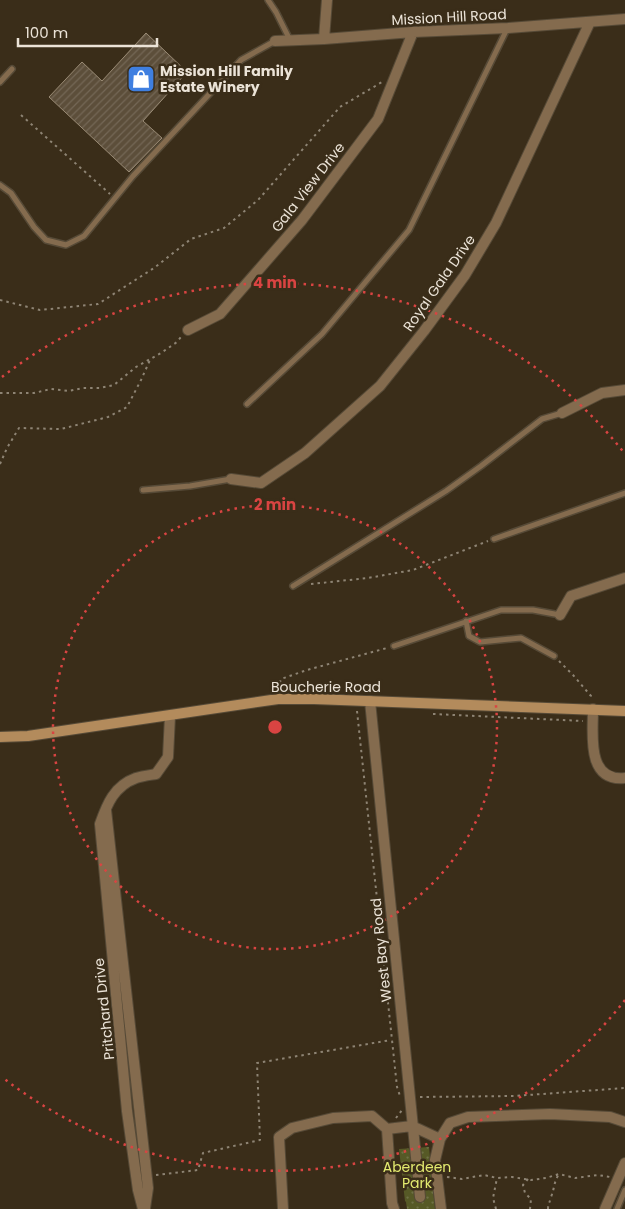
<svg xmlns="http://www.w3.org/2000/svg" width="625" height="1209" font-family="Poppins,sans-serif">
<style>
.park{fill:url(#park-dots)}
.building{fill:url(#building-hatch);stroke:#998a74}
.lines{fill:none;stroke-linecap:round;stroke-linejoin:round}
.lane-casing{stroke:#564a37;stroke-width:8}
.street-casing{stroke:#564a37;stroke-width:12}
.secondary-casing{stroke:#564a37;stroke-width:12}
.path{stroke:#8e8474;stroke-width:2;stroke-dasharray:2.5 4;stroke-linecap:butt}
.lane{stroke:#846b4e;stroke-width:5}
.street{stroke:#846b4e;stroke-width:10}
.secondary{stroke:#b38b5c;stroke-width:10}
.ring{fill:none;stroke:#d94442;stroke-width:2.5;stroke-dasharray:2.5 5}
.labels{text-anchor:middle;stroke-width:5;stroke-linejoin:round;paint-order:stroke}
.street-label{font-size:14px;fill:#ebe3d7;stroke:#3a2d19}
.poi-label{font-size:14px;font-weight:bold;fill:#ebe3d7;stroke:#3a2d19;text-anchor:start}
.park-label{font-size:14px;fill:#e3ea6f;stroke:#3a2d19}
.centre{fill:#d94442;stroke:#3a2d19;stroke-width:2.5}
.ring-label{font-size:15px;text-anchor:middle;font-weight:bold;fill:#d94442;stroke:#3a2d19;stroke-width:5;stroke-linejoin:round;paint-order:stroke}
</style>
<defs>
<pattern id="park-dots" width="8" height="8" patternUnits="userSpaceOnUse" patternTransform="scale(1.25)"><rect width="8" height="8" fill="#565926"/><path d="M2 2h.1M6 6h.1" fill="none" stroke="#6e7145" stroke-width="1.8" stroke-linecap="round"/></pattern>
<pattern id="building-hatch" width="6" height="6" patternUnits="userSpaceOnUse" patternTransform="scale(1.25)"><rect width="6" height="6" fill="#5c4e3a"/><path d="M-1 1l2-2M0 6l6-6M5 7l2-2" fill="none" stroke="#746756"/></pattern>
</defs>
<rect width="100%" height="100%" fill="#3a2d19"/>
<!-- park -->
<path class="park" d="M 429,1147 L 435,1209 L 407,1209 L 406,1202 L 405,1201 L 399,1149 Z"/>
<!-- building -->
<path class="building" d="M 146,33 L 187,72 L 143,121 L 162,138 L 129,172 L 49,97 L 82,62 L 102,81 Z"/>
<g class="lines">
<defs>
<path id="lane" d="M 268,0 L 276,12 L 290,40
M 0,82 L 12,69
M 0,185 L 11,193 L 34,227 L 46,240 L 66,245 L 84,236 L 133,176 L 241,60 L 275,41
M 247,404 L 322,334 L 409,230 L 507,29
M 143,490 L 190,486 L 231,479
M 494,539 L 625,493
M 293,586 L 446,491 L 481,466 L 542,419 L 562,413
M 466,621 L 469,636 L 480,642 L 521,638 L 554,656
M 394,646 L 501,610 L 533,610 L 560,615
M 617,1209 L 625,1190"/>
<path id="street" d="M 324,39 L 327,0
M 275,41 L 324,39 L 413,32 L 508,28 L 625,19
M 188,330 L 220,314 L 302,220 L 378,119 L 413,32
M 562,413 L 602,393 L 625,390
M 231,479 L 261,483 L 305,453 L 380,386 L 424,331 L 465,275 L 496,223 L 590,22
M 560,615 L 571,596 L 625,578
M 370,701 L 420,1197
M 593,709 C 593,734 586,782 625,778
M 106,810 L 148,1188 L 145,1208
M 387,1129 L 392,1203 L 394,1209
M 143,1209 L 138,1190 L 127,1111 L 100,824 C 107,804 114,786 136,778 C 142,776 150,775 156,774 L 168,757 L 170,716
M 283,1209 L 279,1137 L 292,1128 L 333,1118 L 372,1116 L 387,1129 L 412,1126 L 440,1139
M 441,1209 L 435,1160 L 440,1139 L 450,1123 L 468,1117 L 550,1114 L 610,1117 L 625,1122
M 605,1209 L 625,1163"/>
<path id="secondary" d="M 0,737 L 28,736 L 278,699 L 314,699 L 625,711"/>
</defs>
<!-- lane casing -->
<use href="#lane" class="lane-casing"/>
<!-- street casing -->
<use href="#street" class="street-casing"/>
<!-- secondary casing -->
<use href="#secondary" class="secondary-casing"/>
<!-- path -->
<path class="path" d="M 21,115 L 110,194
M 0,300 L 40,310 L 98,304 L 154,268 L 191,239 L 224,228 L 258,200 L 340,107 L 382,82
M 0,393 L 34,393 L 51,389 L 69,391 L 83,388 L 100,388 L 114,385 L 136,367 L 161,353 L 177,342 L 181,337
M 0,464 L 7,448 L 19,428 L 61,429 L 108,417 L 127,407 L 141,380 L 150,360
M 311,584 L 368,578 L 413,570 L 488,541
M 559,661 L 573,675 L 591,696 L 591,699
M 278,689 L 281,679 L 307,670 L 387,648
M 357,711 L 397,1087 L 400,1096
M 433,714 L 583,721
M 420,1097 L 514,1096 L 625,1088
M 396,1118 L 402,1110
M 156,1175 L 198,1170 L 203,1153 L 260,1140 L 257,1063 L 391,1040
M 447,1177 L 462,1179 L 484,1175 L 497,1178 L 512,1177 L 531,1180 L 546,1178 L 559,1174 L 575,1178 L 598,1175 L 610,1177
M 528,1179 L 523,1185 L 525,1193 L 531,1199 L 530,1209
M 496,1209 L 493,1198 L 497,1178
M 548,1209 C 548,1204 550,1202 551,1197 C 555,1187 553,1184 559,1174"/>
<!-- lane -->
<use href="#lane" class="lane"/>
<!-- street -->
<use href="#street" class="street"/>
<!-- secondary -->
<use href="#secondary" class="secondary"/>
</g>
<!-- distance rings -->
<g class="ring">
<circle cx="275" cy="727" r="222"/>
<path d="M625 1000A444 444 0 0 1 2 1077M2 377A444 444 0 0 1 625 454"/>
</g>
<!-- icons -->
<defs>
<symbol id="shop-square" viewBox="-11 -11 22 22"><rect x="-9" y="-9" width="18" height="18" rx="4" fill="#3f7fe0" stroke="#3a2d19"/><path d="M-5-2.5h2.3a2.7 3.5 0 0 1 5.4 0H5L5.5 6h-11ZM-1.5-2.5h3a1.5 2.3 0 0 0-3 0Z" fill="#fff"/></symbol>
</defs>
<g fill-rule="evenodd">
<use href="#shop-square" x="125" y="63" width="32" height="32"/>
</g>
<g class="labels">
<!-- street labels -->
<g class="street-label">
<text transform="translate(449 17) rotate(-3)" y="5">Mission Hill Road</text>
<text transform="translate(308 187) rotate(-52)" y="5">Gala View Drive</text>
<text transform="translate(439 283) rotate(-55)" y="5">Royal Gala Drive</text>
<text x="326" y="692">Boucherie Road</text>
<text transform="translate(381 950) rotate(-96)" y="5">West Bay Road</text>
<text transform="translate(104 1009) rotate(-96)" y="5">Pritchard Drive</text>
</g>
<!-- poi labels -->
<g class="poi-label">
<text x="160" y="76">Mission Hill Family<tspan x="160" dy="16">Estate Winery</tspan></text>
</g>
<!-- park labels -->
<g class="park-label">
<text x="417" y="1172">Aberdeen<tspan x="417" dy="16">Park</tspan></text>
</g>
</g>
<circle cx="275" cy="727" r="8" class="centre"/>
<g class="ring-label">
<text x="275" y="288">4 min</text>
<text x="275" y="510">2 min</text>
</g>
<!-- scale -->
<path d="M18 38v8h139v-8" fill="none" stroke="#ebe3d7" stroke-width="2.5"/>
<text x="25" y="38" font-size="15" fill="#ebe3d7" stroke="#3a2d19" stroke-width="4" paint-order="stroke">100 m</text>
</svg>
